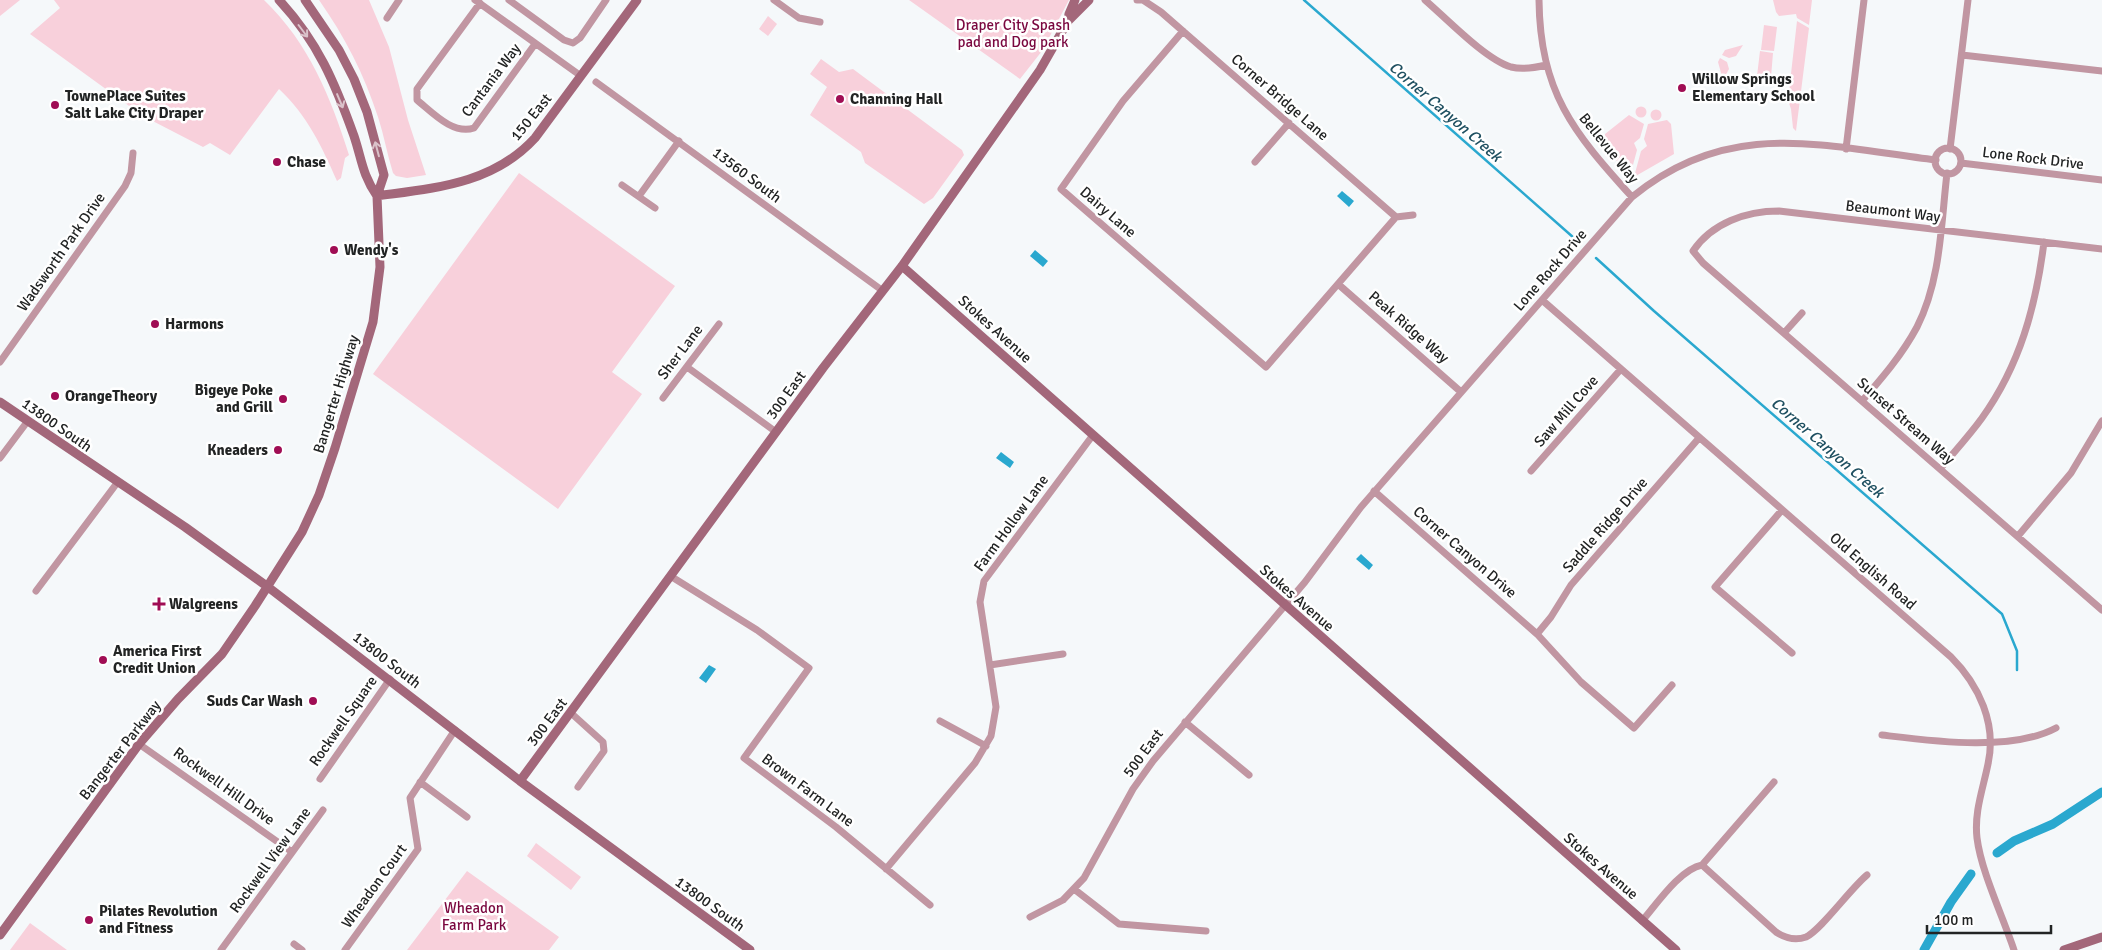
<svg xmlns="http://www.w3.org/2000/svg" width="2102" height="950" font-family="Signika,sans-serif">
<style>
.green{fill:#f8d0db}
.water{fill:#2aa8cf}
.lines{fill:none;stroke-linecap:round;stroke-linejoin:round}
.stream{stroke:#2aa8cf;stroke-width:2.5}
.canal{stroke:#2aa8cf;stroke-width:9}
.street{stroke:#c196a2;stroke-width:7}
.secondary{stroke:#a3677a;stroke-width:9}
.oneway{stroke:#dac2ca}
.poi-dot{fill:#a00d54;stroke:#fff;stroke-width:2}
.labels{text-anchor:middle;stroke-width:5;stroke-linejoin:round;paint-order:stroke}
.park-label{font-size:15px;fill:#7a073f;stroke:#fff}
.poi-label{font-size:15px;font-weight:bold;fill:#222424;stroke:#fff;text-anchor:start}
.street-label{font-size:15px;fill:#222424;stroke:#fff}
.water-label{font-size:16px;font-style:italic;fill:#1f5061;stroke:#fff}
</style>
<rect width="100%" height="100%" fill="#f5f8fa"/>
<!-- green -->
<path class="green" d="M 0,0 L 20,0 L 0,16 Z
M 54,0 L 264,0 C 309,43 331,98 349,155 L 345,158 L 341,178 L 337,181 C 322,147 307,115 279,89 L 230,155 L 210,143 L 203,147 L 143,116 L 30,34 L 60,8 Z
M 319,0 L 369,0 L 389,47 L 408,120 L 426,175 L 407,178 L 396,176 L 393,173 C 387,154 384,135 378,117 C 364,74 345,37 319,0 Z
M 909,0 L 1069,0 L 1042,51 L 1020,79 Z
M 1773,0 L 1812,0 L 1809,25 L 1797,18 L 1796,14 L 1779,16 L 1776,12 Z
M 768,16 L 777,24 L 768,36 L 759,29 Z
M 1797,21 L 1809,28 L 1796,131 L 1793,128 L 1791,109 L 1788,100 Z
M 1764,25 L 1777,27 L 1774,51 L 1761,50 Z
M 1743,45 L 1736,56 L 1729,58 L 1722,55 L 1725,50 Z
M 1760,51 L 1773,53 L 1771,77 L 1757,76 Z
M 1720,58 L 1727,62 L 1729,69 L 1723,80 L 1718,62 Z
M 821,59 L 839,72 L 853,69 L 962,150 L 964,155 L 933,198 L 924,204 L 865,163 L 861,152 L 810,115 L 827,87 L 810,74 Z
M1635.5 112a5.5 5.5 0 1 1 11 0a5.5 5.5 0 1 1-11 0Z
M1650.5 115a5.5 5.5 0 1 1 11 0a5.5 5.5 0 1 1-11 0Z
M 1629,115 L 1644,124 L 1640,138 L 1634,143 L 1637,150 L 1630,176 L 1602,144 L 1605,134 Z
M 1667,120 L 1671,124 L 1674,154 L 1634,177 L 1641,151 L 1647,146 L 1644,139 L 1648,124 Z
M 519,173 L 675,286 L 612,372 L 642,394 L 558,509 L 373,374 Z
M 536,843 L 581,877 L 571,890 L 527,856 Z
M 467,871 L 559,937 L 549,950 L 407,950 Z
M 30,923 L 67,950 L 10,950 Z"/>
<!-- water -->
<path class="water" d="M 1342,191 L 1354,201 L 1349,207 L 1337,196 Z
M 1035,250 L 1048,261 L 1043,267 L 1030,256 Z
M 1001,452 L 1014,462 L 1010,468 L 996,458 Z
M 1361,554 L 1373,565 L 1369,570 L 1356,559 Z
M 709,665 L 716,669 L 706,683 L 699,678 Z"/>
<g class="lines">
<!-- stream -->
<path class="stream" d="M 1304,0 L 1574,238
M 1596,258 L 1654,311 L 2002,614 L 2017,651 L 2017,670"/>
<!-- canal -->
<path class="canal" d="M 1997,853 L 2014,841 L 2053,824 L 2102,792
M 1924,950 L 1951,902 L 1971,874"/>
<!-- street -->
<path class="street" d="M 475,0 L 581,76
M 509,0 L 564,40 L 573,43 L 580,38 L 606,0
M 774,0 L 799,18 L 820,22
M 1137,0 L 1143,0 L 1161,12 L 1396,217 L 1413,215
M 1425,0 C 1446,18 1486,60 1511,67 C 1523,70 1534,68 1546,65
M 1539,0 C 1540,92 1573,132 1632,197
M 480,3 L 417,89 L 417,100 C 433,113 453,135 474,128 L 535,44
M 387,18 L 399,0
M 1183,31 L 1123,101 L 1061,189 L 1266,367 L 1396,217
M 1962,55 L 2102,71
M 596,82 L 883,291
M1935 161a13 13 0 1 1 26 0a13 13 0 1 1-26 0Z
M 1846,149 L 1864,0
M 1950,149 L 1968,0
M 1255,162 L 1289,123
M 1961,163 L 2102,180
M 622,185 L 655,208
M 639,196 L 679,141
M 2102,249 L 1779,211 C 1746,211 1712,223 1693,251 L 1703,263 L 2102,610
M 1338,284 L 1461,392
M 1542,300 L 1951,657 C 1979,685 1997,724 1988,764 C 1983,789 1974,812 1977,838 C 1981,871 2003,917 2014,950
M 1784,333 L 1802,313
M 0,362 L 125,186 L 131,173 L 133,153
M 687,367 L 776,432
M 663,398 L 719,324
M 1862,401 C 1882,378 1902,355 1917,327 C 1941,280 1941,224 1947,173
M 0,458 L 27,422
M 1940,469 C 1954,452 1969,436 1982,418 C 2020,365 2036,306 2044,242
M 1531,471 L 1621,369
M 1374,491 L 1537,634 L 1581,682 L 1634,728 L 1672,685
M 1782,510 L 1715,587 L 1792,653
M 2018,536 L 2071,473 L 2102,421
M 672,577 L 757,630 L 809,668 L 744,758 L 836,827 L 930,905
M 36,591 L 117,483
M 1537,634 L 1551,617 L 1571,585 L 1699,438
M 990,665 L 1063,654
M 571,713 L 603,742 L 604,751 L 578,787
M 940,721 L 986,746
M 1185,722 L 1249,775
M 1882,735 C 1932,741 2011,752 2056,728
M 139,744 L 292,852
M 320,779 L 390,679
M 420,782 L 467,817
M 1702,865 L 1776,932 C 1785,938 1795,941 1806,937 C 1821,930 1850,889 1867,875
M 1702,865 L 1774,782
M 886,869 L 975,763 L 991,736 L 996,707 L 980,602 L 984,581 L 1093,435
M 1074,889 L 1119,924 L 1206,931
M 1030,917 L 1063,900 L 1084,878 L 1133,789 L 1153,761 L 1305,582 L 1361,507 L 1632,197 C 1729,117 1822,146 1936,160
M 1642,921 C 1656,905 1680,869 1702,865
M 294,944 L 302,950
M 221,950 L 323,810
M 345,950 L 418,849 L 410,798 L 455,730"/>
<!-- secondary -->
<path class="secondary" d="M 279,0 C 318,42 335,83 354,136 C 362,160 362,174 377,196
M 1068,21 L 1069,14 L 1075,0
M 377,196 C 435,188 493,184 535,138 L 637,0
M 902,266 L 1676,950
M 0,402 L 185,527 L 268,587 L 520,781 L 750,950
M 520,781 L 823,368 L 902,266 L 1040,70 L 1068,21 L 1089,0
M 0,935 L 139,744 L 178,699 L 222,654 L 255,606 L 302,532 L 319,495 L 335,448 L 373,322 L 380,267 L 377,196 L 384,175 L 367,112 L 354,79 L 339,50 L 305,0
M 2064,950 L 2102,937"/>
</g>
<!-- one-way arrows -->
<defs><path id="oneway-shaft" d="M-6 0H5M1.5-3L5.5 0L1.5 3" fill="none" stroke-width="1.6" stroke-linecap="round" stroke-linejoin="round" transform="scale(1.25)"/></defs>
<g class="oneway">
<use href="#oneway-shaft" transform="translate(303 31) rotate(53)"/>
<use href="#oneway-shaft" transform="translate(340 101) rotate(67)"/>
<use href="#oneway-shaft" transform="translate(377 149) rotate(-105)"/>
</g>
<!-- markers -->
<g class="poi-dot">
<circle cx="1682" cy="88" r="5"/>
<circle cx="840" cy="99" r="5"/>
<circle cx="55" cy="105" r="5"/>
<circle cx="277" cy="162" r="5"/>
<circle cx="334" cy="250" r="5"/>
<circle cx="155" cy="324" r="5"/>
<circle cx="55" cy="396" r="5"/>
<circle cx="283" cy="399" r="5"/>
<circle cx="278" cy="450" r="5"/>
<path d="M156.5 596.5h5v5h5v5h-5v5h-5v-5h-5v-5h5z"/>
<circle cx="103" cy="660" r="5"/>
<circle cx="313" cy="701" r="5"/>
<circle cx="89" cy="920" r="5"/>
</g>
<g class="labels">
<!-- park labels -->
<g class="park-label">
<text x="1013" y="30">Draper City Spash<tspan x="1013" dy="17">pad and Dog park</tspan></text>
<text x="474" y="913">Wheadon<tspan x="474" dy="17">Farm Park</tspan></text>
</g>
<!-- poi labels -->
<g class="poi-label">
<text x="1692" y="84">Willow Springs<tspan x="1692" dy="17">Elementary School</tspan></text>
<text x="65" y="101">TownePlace Suites<tspan x="65" dy="17">Salt Lake City Draper</tspan></text>
<text x="850" y="104">Channing Hall</text>
<text x="287" y="167">Chase</text>
<text x="344" y="255">Wendy's</text>
<text x="165" y="329">Harmons</text>
<text x="273" y="395" text-anchor="end">Bigeye Poke<tspan x="273" dy="17">and Grill</tspan></text>
<text x="65" y="401">OrangeTheory</text>
<text x="268" y="455" text-anchor="end">Kneaders</text>
<text x="169" y="609">Walgreens</text>
<text x="113" y="656">America First<tspan x="113" dy="17">Credit Union</tspan></text>
<text x="303" y="706" text-anchor="end">Suds Car Wash</text>
<text x="99" y="916">Pilates Revolution<tspan x="99" dy="17">and Fitness</tspan></text>
</g>
<!-- street labels -->
<g class="street-label">
<text transform="translate(491 80) rotate(-53)" y="5">Cantania Way</text>
<text transform="translate(1280 97) rotate(41)" y="5">Corner Bridge Lane</text>
<text transform="translate(531 117) rotate(-51)" y="5">150 East</text>
<text transform="translate(1609 148) rotate(51)" y="5">Bellevue Way</text>
<text transform="translate(2033 158) rotate(7)" y="5">Lone Rock Drive</text>
<text transform="translate(747 175) rotate(37)" y="5">13560 South</text>
<text transform="translate(1893 211) rotate(7)" y="5">Beaumont Way</text>
<text transform="translate(1108 212) rotate(41)" y="5">Dairy Lane</text>
<text transform="translate(61 252) rotate(-55)" y="5">Wadsworth Park Drive</text>
<text transform="translate(1550 270) rotate(-49)" y="5">Lone Rock Drive</text>
<text transform="translate(1409 327) rotate(41)" y="5">Peak Ridge Way</text>
<text transform="translate(995 329) rotate(42)" y="5">Stokes Avenue</text>
<text transform="translate(680 352) rotate(-53)" y="5">Sher Lane</text>
<text transform="translate(336 394) rotate(-73)" y="5">Bangerter Highway</text>
<text transform="translate(786 395) rotate(-54)" y="5">300 East</text>
<text transform="translate(1566 411) rotate(-49)" y="5">Saw Mill Cove</text>
<text transform="translate(1906 421) rotate(41)" y="5">Sunset Stream Way</text>
<text transform="translate(57 425) rotate(35)" y="5">13800 South</text>
<text transform="translate(1011 523) rotate(-54)" y="5">Farm Hollow Lane</text>
<text transform="translate(1605 525) rotate(-49)" y="5">Saddle Ridge Drive</text>
<text transform="translate(1465 552) rotate(41)" y="5">Corner Canyon Drive</text>
<text transform="translate(1873 571) rotate(41)" y="5">Old English Road</text>
<text transform="translate(1297 598) rotate(41)" y="5">Stokes Avenue</text>
<text transform="translate(387 660) rotate(38)" y="5">13800 South</text>
<text transform="translate(343 721) rotate(-55)" y="5">Rockwell Square</text>
<text transform="translate(547 722) rotate(-53)" y="5">300 East</text>
<text transform="translate(120 750) rotate(-52)" y="5">Bangerter Parkway</text>
<text transform="translate(1143 753) rotate(-53)" y="5">500 East</text>
<text transform="translate(224 786) rotate(36)" y="5">Rockwell Hill Drive</text>
<text transform="translate(808 790) rotate(37)" y="5">Brown Farm Lane</text>
<text transform="translate(270 860) rotate(-54)" y="5">Rockwell View Lane</text>
<text transform="translate(1601 866) rotate(41)" y="5">Stokes Avenue</text>
<text transform="translate(374 886) rotate(-54)" y="5">Wheadon Court</text>
<text transform="translate(710 904) rotate(36)" y="5">13800 South</text>
</g>
<!-- water labels -->
<g class="water-label">
<text transform="translate(1446 111) rotate(41)" y="6">Corner Canyon Creek</text>
<text transform="translate(1828 447) rotate(41)" y="6">Corner Canyon Creek</text>
</g>
</g>
<!-- scale -->
<path d="M1927 925v8h124v-8" fill="none" stroke="#222424" stroke-width="2.5"/>
<text x="1934" y="925" font-size="15" fill="#222424" stroke="#ffffff" stroke-width="4" paint-order="stroke">100 m</text>
</svg>
